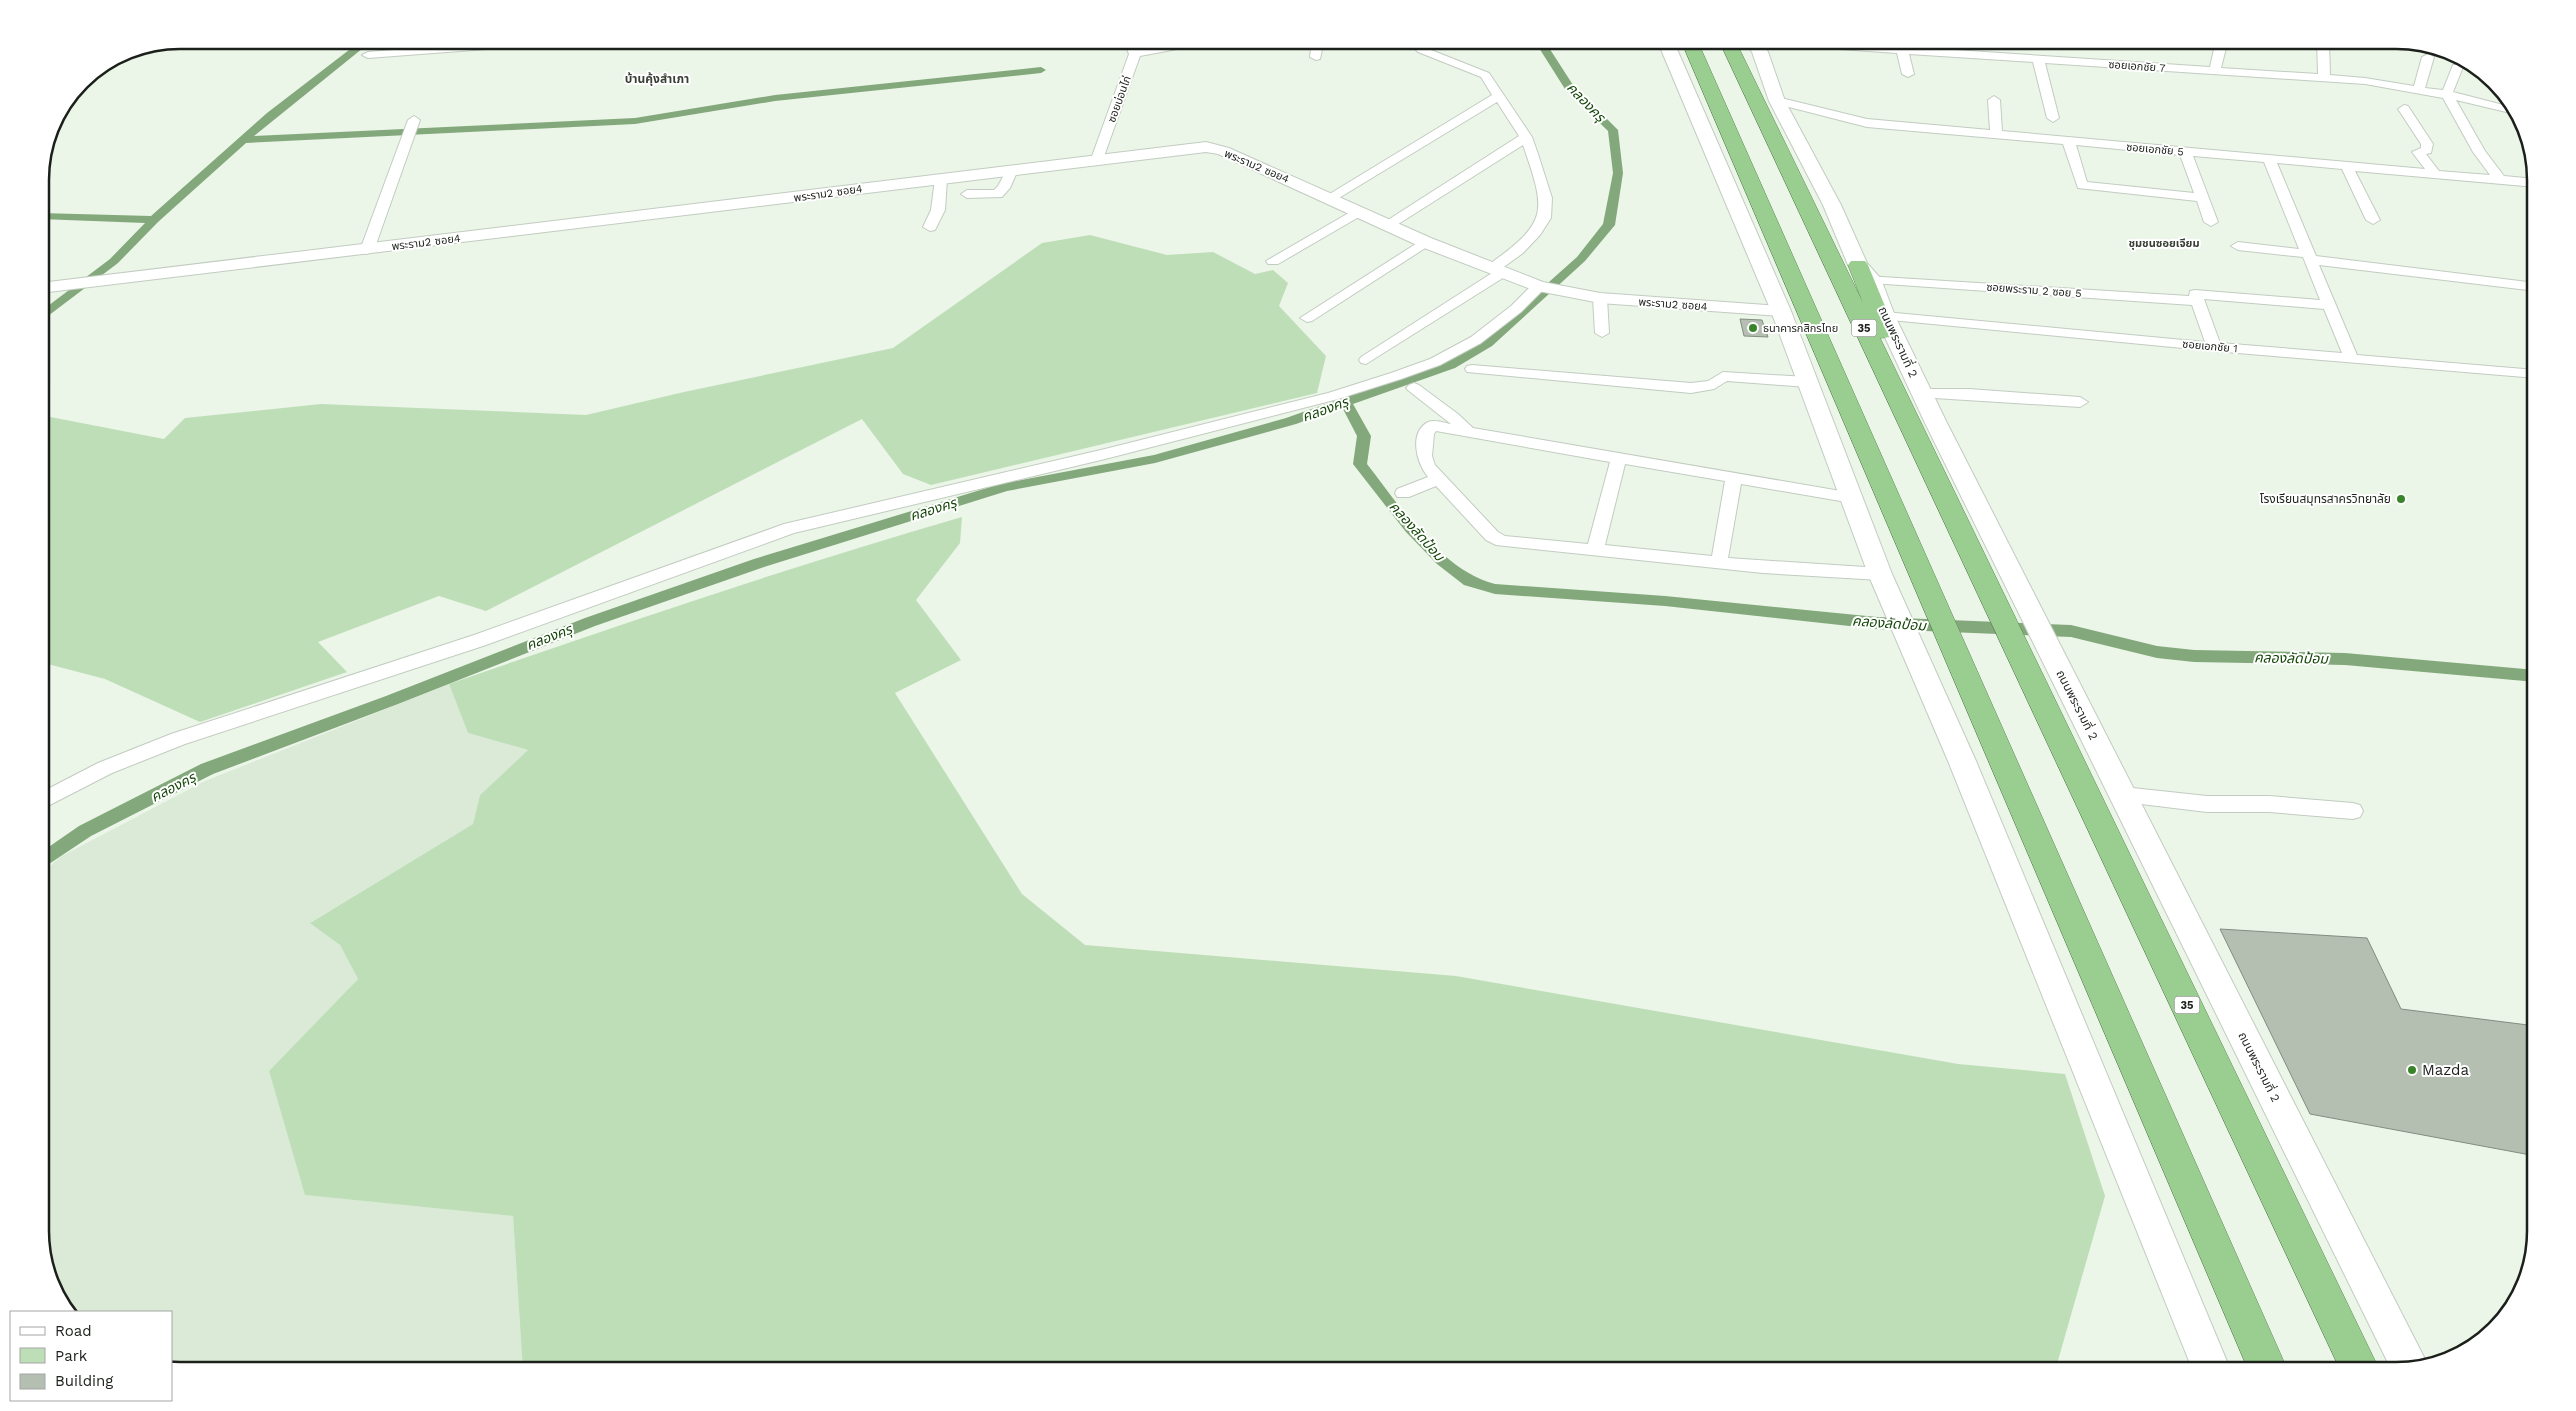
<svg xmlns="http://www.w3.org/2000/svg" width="2576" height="1411" font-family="'Work Sans','Noto Sans Thai',sans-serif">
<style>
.built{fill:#daead7}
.green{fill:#bedeb8}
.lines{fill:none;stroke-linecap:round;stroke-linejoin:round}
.canal{fill:#83a87b;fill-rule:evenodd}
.building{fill:#b4bfb2;stroke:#828c80}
.minor-casing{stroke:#c2ccc0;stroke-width:2}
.tertiary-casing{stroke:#c2ccc0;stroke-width:2}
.secondary-casing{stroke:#c2ccc0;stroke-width:2}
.trunk-casing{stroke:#5d8955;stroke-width:1}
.minor{fill:#fff;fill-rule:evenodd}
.tertiary{fill:#fff;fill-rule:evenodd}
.secondary{fill:#fff;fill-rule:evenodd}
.trunk{fill:#9ace90;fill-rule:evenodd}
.poi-dot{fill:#39832a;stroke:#fff;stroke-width:2}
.labels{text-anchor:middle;stroke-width:4;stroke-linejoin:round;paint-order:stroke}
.far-street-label{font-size:11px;fill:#1c201b;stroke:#fff}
.far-neighbourhood-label{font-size:11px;font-weight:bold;fill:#384036;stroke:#fff}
.far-poi-label{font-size:11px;fill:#1c201b;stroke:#fff;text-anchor:start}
.shield{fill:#fff;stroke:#60635f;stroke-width:1}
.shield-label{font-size:11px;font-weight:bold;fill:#1c201b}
.far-quarter-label{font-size:12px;font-weight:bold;fill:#384036;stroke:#fff}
.street-label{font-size:12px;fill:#1c201b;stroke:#fff}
.poi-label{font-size:12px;fill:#1c201b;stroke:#fff;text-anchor:end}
.water-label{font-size:14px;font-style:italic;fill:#134607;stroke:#fff}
.near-poi-label{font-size:15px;fill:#1c201b;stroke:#fff;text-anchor:start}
.rim{fill:none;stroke:#1c201b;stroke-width:2.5}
</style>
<rect width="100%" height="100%" fill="#ebf5e8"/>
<!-- built -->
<path class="built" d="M 449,684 L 468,733 L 528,750 L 480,795 L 473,824 L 311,922 L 340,945 L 358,979 L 269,1071 L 306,1195 L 513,1216 L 523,1371 L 180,1371 L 171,1369 L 171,1312 L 70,1312 L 59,1301 L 40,1240 L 40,874 L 62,856 L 205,781 Z"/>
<!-- green -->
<path class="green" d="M 1090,235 L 1167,255 L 1213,252 L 1255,274 L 1273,270 L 1288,283 L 1279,306 L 1326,356 L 1317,393 L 931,485 L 903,474 L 862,419 L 486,611 L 439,596 L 318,642 L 347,672 L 200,722 L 105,679 L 40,662 L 40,415 L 164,439 L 185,418 L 321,404 L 586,415 L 684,392 L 893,348 L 1042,243 Z
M 962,517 L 960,543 L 916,600 L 961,660 L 895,693 L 1022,894 L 1085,945 L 1456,976 L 1958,1064 L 2065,1074 L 2105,1196 L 2055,1371 L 523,1371 L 513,1216 L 305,1195 L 269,1071 L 358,979 L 340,945 L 310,923 L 473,824 L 480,795 L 528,750 L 468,733 L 449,684 C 619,625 789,567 962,517 Z"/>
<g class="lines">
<!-- canal -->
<path class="canal" d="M 362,40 L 373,40 L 254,136 L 635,118 L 775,95 L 1041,67 L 1046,70 L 1041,73 L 775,101 L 635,124 L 246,143 L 158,222 L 118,263 L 40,322 L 40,312 L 110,259 L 145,223 L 40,219 L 40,213 L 151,216 L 267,113 Z
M 1534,40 L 1544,40 L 1573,85 L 1618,130 L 1623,173 L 1615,225 L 1585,261 L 1492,346 L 1455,368 L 1353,404 L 1371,436 L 1367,464 C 1399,505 1442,571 1495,584 L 1665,596 L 1877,617 L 2071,625 L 2157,646 L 2194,650 L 2345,653 L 2536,670 L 2536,682 L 2345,665 L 2194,662 L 2157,658 L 2071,637 L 1877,629 L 1665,606 L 1495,594 L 1464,585 L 1437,564 L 1406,532 L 1353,464 L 1357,436 L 1342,407 L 1296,424 L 1155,463 L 1007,491 L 764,567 L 595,626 L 398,704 L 213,774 L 91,836 L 40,870 L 40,853 L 79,826 L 201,764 L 386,696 L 585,618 L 754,559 L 1000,484 L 1154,455 L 1286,418 L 1445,362 L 1484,340 L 1577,257 L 1603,224 L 1613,173 L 1608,131 L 1565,89 Z"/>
</g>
<!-- building -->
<path class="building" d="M 1740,319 L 1762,320 L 1768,337 L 1744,336 Z
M 2220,929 L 2367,938 L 2401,1009 L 2536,1026 L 2536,1156 L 2310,1114 Z"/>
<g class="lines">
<defs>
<path id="minor" d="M 524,40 L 574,40 L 568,43 L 368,58 L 362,55 L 368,52 Z
M 1123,40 L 1135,40 L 1139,50 L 1191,40 L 1215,40 L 1209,43 L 1140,56 L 1103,159 L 1097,163 L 1091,159 L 1129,54 Z
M 1312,40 L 1324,40 L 1320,59 L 1316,60 L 1310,57 Z
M 1367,40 L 1379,40 L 1376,48 L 1368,48 Z
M 1417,40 L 1430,40 L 1424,45 L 1426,48 L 1489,73 L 1532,137 L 1538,154 L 1552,198 L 1551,218 L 1540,235 L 1523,253 L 1501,269 L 1506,270 L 1508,273 L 1506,276 L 1366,364 L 1361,363 L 1359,360 L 1361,357 L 1492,273 L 1485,269 L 1487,266 C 1548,222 1547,214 1523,145 L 1392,228 L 1387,229 L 1380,225 L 1519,136 L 1497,102 L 1334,201 L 1329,202 L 1323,198 L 1492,95 L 1481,77 L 1418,52 L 1411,45 Z
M 1747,40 L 1803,40 L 2210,67 L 2216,40 L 2228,40 L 2221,68 L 2318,74 L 2317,40 L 2329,40 L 2330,75 L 2365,78 L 2414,86 L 2422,57 L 2428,54 L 2434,57 L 2425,88 L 2443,90 L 2453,65 L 2461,65 L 2463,67 L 2453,92 L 2515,108 L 2519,115 L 2456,100 L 2485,151 L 2504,176 L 2536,179 L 2536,187 L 2355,171 L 2380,220 L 2373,224 L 2366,220 L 2342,169 L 2277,163 L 2316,256 L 2536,283 L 2536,291 L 2319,265 L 2357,355 L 2536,370 L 2536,378 L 2214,351 L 1880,319 L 1878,316 L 1885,312 L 2205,342 L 2192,305 L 1871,283 L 1866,282 L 1864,279 L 1866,276 L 2189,296 L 2190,291 L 2195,290 L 2320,300 L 2303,257 L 2238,250 L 2231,246 L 2238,242 L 2299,249 L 2264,162 L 2193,156 L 2218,222 L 2211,226 L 2204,222 L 2197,201 L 2078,188 L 2063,144 L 1867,127 L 1773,103 L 1771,101 L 1777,97 L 1867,119 L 1990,130 L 1988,100 L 1994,96 L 2000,100 L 2002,131 L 2425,169 L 2412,152 L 2421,148 L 2421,144 L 2398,109 L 2404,105 L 2408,106 L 2433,144 L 2431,153 L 2426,154 L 2439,171 L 2490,175 L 2473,152 L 2443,98 L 2365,84 L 2045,63 L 2059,118 L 2053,122 L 2047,118 L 2033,62 L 1909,54 L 1914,74 L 1908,77 L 1902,74 L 1897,53 L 1753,43 ZM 2076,145 L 2180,155 L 2194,193 L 2087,182 ZM 2204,299 L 2324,309 L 2342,353 L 2220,343 Z
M 2062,40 C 2079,40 2160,37 2169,45 L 2163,48 L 2068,43 Z
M 414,116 L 420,120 L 374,250 L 367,254 L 362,253 L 360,250 L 408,120 Z
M 1012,166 L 1018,170 L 1010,188 L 1002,197 L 967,198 L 961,194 L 967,190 L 994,190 L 998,186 L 1008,167 Z
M 941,175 L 947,179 L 945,210 L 935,230 L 930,231 L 923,227 L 931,210 L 935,179 Z
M 1359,207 L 1366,211 L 1364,214 L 1278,264 L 1268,264 L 1266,261 Z
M 1425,238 L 1430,239 L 1432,242 L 1430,245 L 1312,321 L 1307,322 L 1300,318 Z
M 1539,282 L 1544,283 L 1546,286 L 1544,289 L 1521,312 L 1481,343 L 1440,365 L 1401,379 L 1338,399 L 1105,459 L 794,533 L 486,645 L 185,744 L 112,773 L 40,810 L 40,793 L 98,763 L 171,734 L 474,635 L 784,524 L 1105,449 L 1328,393 L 1391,373 L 1430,359 L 1471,337 L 1511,306 L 1534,283 Z
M 1600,294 L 1607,298 L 1609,333 L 1602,337 L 1595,333 L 1593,298 Z
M 1472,365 L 1691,383 L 1708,381 L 1723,372 L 1807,377 L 1814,382 L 1807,387 L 1727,381 L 1714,389 L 1691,393 L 1467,372 L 1465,369 L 1467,366 Z
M 1414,383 L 1419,385 L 1458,414 L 1473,428 L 1858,494 L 1860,498 L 1858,502 L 1852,503 L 1741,484 L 1728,558 L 1880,568 L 1886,570 L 1889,574 L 1886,578 L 1880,580 L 1763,573 L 1496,545 L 1486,540 L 1436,486 L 1409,497 L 1397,497 L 1395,493 L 1397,489 L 1428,477 C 1417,464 1408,433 1428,422 C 1435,419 1445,423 1451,424 L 1409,391 L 1406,388 L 1409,385 ZM 1436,431 L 1610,462 L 1588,544 L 1505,536 L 1498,532 L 1435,465 L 1432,456 L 1434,434 ZM 1625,464 L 1725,481 L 1712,556 L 1605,545 Z
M 1923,389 L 1969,389 L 2080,397 L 2088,402 L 2080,407 L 1918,397 L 1915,394 Z
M 2123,787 L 2207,796 L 2269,796 L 2353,803 L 2360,805 L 2363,811 L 2360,817 L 2353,819 L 2269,812 L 2207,812 L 2116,801 L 2113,795 L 2116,789 Z"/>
<path id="tertiary" d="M 1206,142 L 1229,148 L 1431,238 L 1543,282 L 1600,293 L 1781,306 L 1787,307 L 1790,311 L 1787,315 L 1781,316 L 1600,303 L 1533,290 L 1419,246 L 1218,154 L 1206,152 L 40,293 L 40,283 Z"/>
<path id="secondary" d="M 1657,40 L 1673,40 L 1791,311 L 1892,574 L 1976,761 L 2231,1371 L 2193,1371 L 1948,761 L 1868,574 L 1771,311 Z
M 1745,40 L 1761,40 L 1768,52 L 1785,101 L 1841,205 L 1867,263 L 1881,279 L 1895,316 L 1947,423 L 2427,1363 L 2392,1371 L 1925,423 L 1875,316 L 1862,281 L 1848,265 L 1823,205 L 1769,101 L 1752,52 Z"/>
<path id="trunk" d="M 1681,40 L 1697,40 L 2288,1371 L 2249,1371 Z
M 1719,40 L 1735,40 L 1863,303 L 1848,265 L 1851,261 L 1865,261 L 1868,265 L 1896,333 L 1892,337 L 1880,338 L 2380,1371 L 2341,1371 Z"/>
</defs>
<!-- minor casing -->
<use href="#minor" class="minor-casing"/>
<!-- tertiary casing -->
<use href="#tertiary" class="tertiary-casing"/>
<!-- secondary casing -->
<use href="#secondary" class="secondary-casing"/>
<!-- trunk casing -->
<use href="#trunk" class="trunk-casing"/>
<!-- minor -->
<use href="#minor" class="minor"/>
<!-- tertiary -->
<use href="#tertiary" class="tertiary"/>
<!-- secondary -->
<use href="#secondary" class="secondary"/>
<!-- trunk -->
<use href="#trunk" class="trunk"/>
</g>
<!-- markers -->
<g class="poi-dot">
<circle cx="1753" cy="328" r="5"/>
<circle cx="2401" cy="499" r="5"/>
<circle cx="2412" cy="1070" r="5"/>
</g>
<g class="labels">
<!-- far-street labels -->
<g class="far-street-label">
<text transform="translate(2137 66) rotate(4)" y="4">ซอยเอกชัย 7</text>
<text transform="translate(1119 99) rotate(-70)" y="4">ซอยบ่อนไก่</text>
<text transform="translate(2155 149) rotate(5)" y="4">ซอยเอกชัย 5</text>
<text transform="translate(1257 166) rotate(23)" y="4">พระราม2 ซอย4</text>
<text transform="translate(828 193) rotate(-8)" y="4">พระราม2 ซอย4</text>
<text transform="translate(426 242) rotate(-7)" y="4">พระราม2 ซอย4</text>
<text transform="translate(2034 290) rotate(4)" y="4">ซอยพระราม 2 ซอย 5</text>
<text transform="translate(1673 304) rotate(4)" y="4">พระราม2 ซอย4</text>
<text transform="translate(2210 346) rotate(5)" y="4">ซอยเอกชัย 1</text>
</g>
<!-- far-neighbourhood labels -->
<g class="far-neighbourhood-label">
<text x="2164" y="247">ชุมชนซอยเจียม</text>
</g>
<!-- far-poi labels -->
<g class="far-poi-label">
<text x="1763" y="332">ธนาคารกสิกรไทย</text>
</g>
<!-- shield labels -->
<g class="shield">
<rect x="1851.5" y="319.5" width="25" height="17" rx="4"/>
<rect x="2174.5" y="996.5" width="25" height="17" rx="4"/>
</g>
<g class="shield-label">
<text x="1864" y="332">35</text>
<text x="2187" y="1009">35</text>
</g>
<!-- far-quarter labels -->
<g class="far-quarter-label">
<text x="657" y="83">บ้านคุ้งสำเภา</text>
</g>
<!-- street labels -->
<g class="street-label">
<text transform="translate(1898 342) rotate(65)" y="4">ถนนพระรามที่ 2</text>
<text transform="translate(2077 705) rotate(63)" y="4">ถนนพระรามที่ 2</text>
<text transform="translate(2259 1067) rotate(63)" y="4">ถนนพระรามที่ 2</text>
</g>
<!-- poi labels -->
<g class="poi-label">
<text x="2391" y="503">โรงเรียนสมุทรสาครวิทยาลัย</text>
</g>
<!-- water labels -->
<g class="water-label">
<text transform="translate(1586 102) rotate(46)" y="5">คลองครุ</text>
<text transform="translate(1325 409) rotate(-20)" y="5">คลองครุ</text>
<text transform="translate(933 509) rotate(-17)" y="5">คลองครุ</text>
<text transform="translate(1417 531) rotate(48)" y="5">คลองลัดป้อม</text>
<text transform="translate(1889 623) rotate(4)" y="5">คลองลัดป้อม</text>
<text transform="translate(549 637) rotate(-21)" y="5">คลองครุ</text>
<text transform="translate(2291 658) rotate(1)" y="5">คลองลัดป้อม</text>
<text transform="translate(173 787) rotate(-27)" y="5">คลองครุ</text>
</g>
<!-- near-poi labels -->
<g class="near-poi-label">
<text x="2422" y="1075">Mazda</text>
</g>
</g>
<!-- crop -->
<path d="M0 0H2576V1411H0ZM180 49H2396A131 131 0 0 1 2527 180V1231A131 131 0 0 1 2396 1362H180A131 131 0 0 1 49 1231V180A131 131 0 0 1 180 49Z" fill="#fff" fill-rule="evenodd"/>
<path class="rim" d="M180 49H2396A131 131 0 0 1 2527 180V1231A131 131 0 0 1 2396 1362H180A131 131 0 0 1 49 1231V180A131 131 0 0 1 180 49Z"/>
<!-- legend -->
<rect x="10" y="1311" width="162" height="90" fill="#ffffff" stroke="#a4a6a4"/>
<rect x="20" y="1327" width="25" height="8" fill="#ffffff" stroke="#a4a6a4"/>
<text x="55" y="1336" font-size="15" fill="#1c201b">Road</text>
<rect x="20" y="1348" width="25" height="15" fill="#bedeb8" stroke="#a4a6a4"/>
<text x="55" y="1361" font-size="15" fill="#1c201b">Park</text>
<rect x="20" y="1374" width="25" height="15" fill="#b4bfb2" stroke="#a4a6a4"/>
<text x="55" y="1386" font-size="15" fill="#1c201b">Building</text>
</svg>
